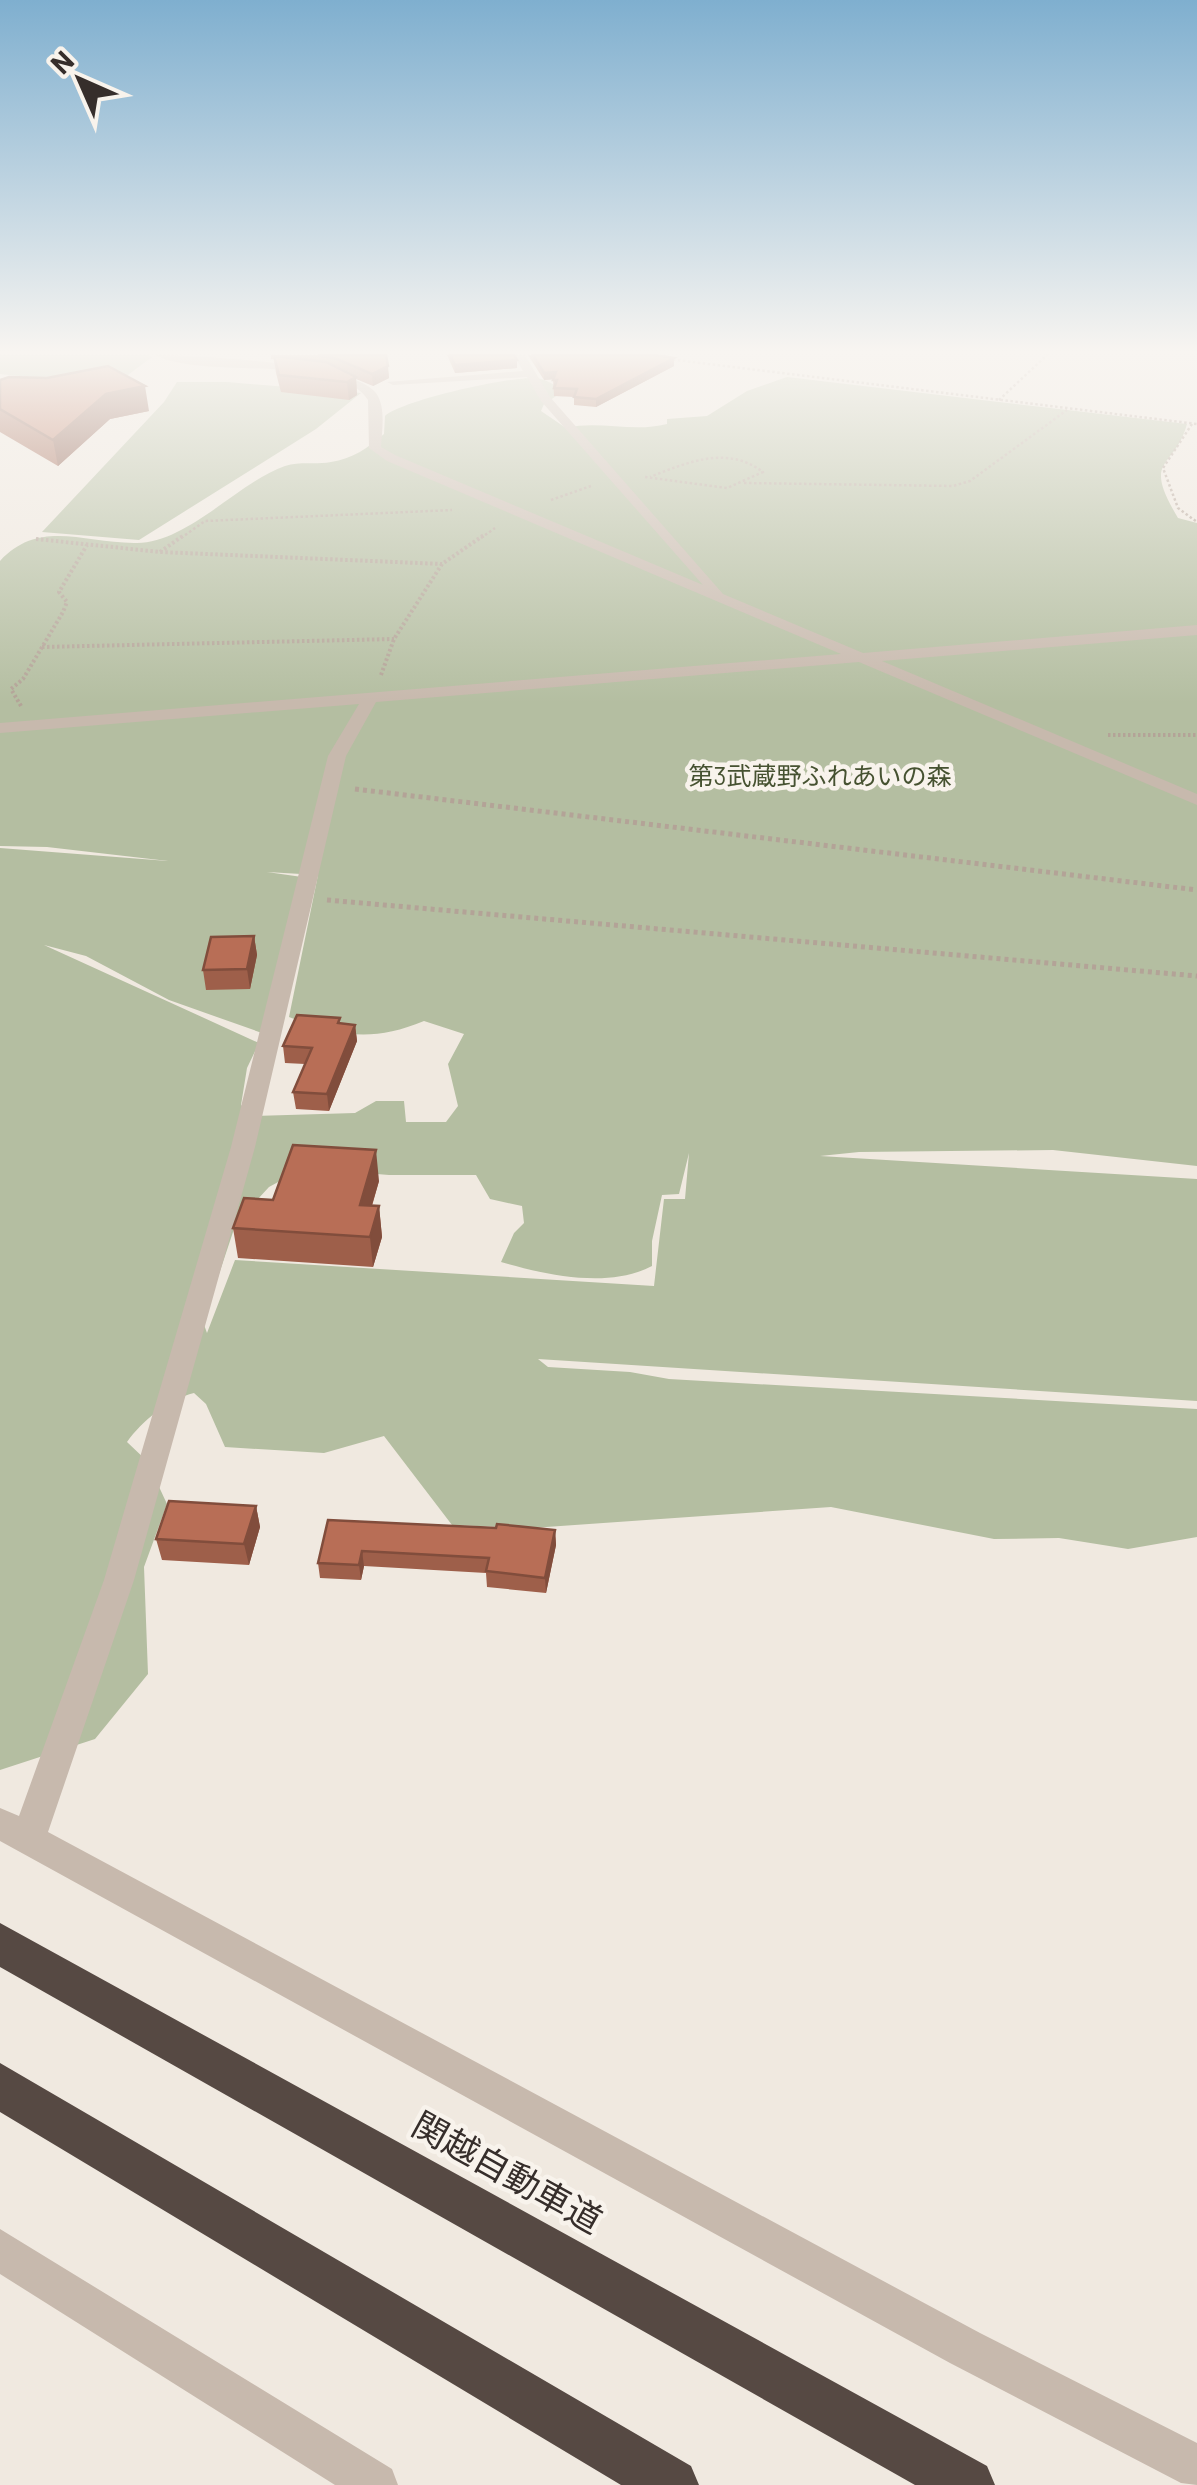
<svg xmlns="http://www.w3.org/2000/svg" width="1197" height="2485" font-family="Barlow,'Noto Sans JP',sans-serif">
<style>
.green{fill:#b4bea1;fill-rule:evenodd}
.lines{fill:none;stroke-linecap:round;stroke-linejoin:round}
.path-far2{stroke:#b3a397;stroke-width:2.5;stroke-dasharray:2.5 2.5;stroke-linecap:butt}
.path-far1{stroke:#b3a397;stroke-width:4;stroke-dasharray:2.5 2.5;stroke-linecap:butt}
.path{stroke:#b3a397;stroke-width:5;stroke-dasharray:4 4;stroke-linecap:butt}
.minor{fill:#c7b9ad;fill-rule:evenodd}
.highway{fill:#564943;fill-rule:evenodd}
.wall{fill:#9e5f4a}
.shaded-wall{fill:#814d3c}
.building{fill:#b86e56;stroke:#814d3c;stroke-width:2.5}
.labels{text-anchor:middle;stroke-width:9;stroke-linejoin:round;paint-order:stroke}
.far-park-label{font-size:25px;fill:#465231;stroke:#f8f3ec}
.near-street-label{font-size:35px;fill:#362e2b;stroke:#f8f3ec}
</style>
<rect width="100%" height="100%" fill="#f0e9e0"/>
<!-- green -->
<path class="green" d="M 0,355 L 148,355 L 152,357 L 113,386 L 0,374 Z
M 787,377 L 1187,424 C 1174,471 1141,456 1178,518 L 1197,523 L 1197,1166 L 1053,1150 L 859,1152 L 820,1156 L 1197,1179 L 1197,1401 L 538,1359 L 548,1367 L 630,1372 L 669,1379 L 1197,1409 L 1197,1537 L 1128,1549 L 1059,1538 L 994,1539 L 831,1507 L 532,1528 L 452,1525 L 384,1436 L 324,1453 L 225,1447 L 206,1404 L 194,1393 C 169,1399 142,1421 127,1442 L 147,1461 L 167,1504 L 144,1567 L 148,1674 L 95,1739 L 0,1770 L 0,848 L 168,861 L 47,847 L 0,846 L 0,561 C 40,518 85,544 137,543 C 187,543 239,482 285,466 C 300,461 315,465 331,462 C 352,459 368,448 384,434 L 385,416 C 403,400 511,376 537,378 C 548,380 554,385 564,391 L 544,404 L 541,411 L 566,428 C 599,420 633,433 667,424 L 667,419 L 707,416 L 747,391 ZM 267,872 L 318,875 L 289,1017 C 340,1037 373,1042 424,1021 L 464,1034 L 448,1064 L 458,1106 L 446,1122 L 406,1122 L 404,1101 L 376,1101 L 355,1113 L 253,1116 L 241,1105 L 247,1068 L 259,1043 L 44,945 L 86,956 L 169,1000 L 262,1033 L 302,877 ZM 689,1153 L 685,1199 L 664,1199 L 654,1286 L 235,1260 L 207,1333 L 203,1322 L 236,1223 L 269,1187 L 304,1168 L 389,1175 L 476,1175 L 490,1199 L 522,1206 L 524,1223 L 514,1233 L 501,1262 C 546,1275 609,1289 652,1266 L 652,1241 L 662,1195 L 679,1194 Z
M 177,382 L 227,382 L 361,393 L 316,429 L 139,540 L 42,532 L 164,402 Z"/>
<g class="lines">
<!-- path-far2 -->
<path class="path-far2" d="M 668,359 L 1197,424
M 999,400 L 1047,355
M 1192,424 L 1163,468 L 1178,508 L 1197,522
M 645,477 L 727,488 L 763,472 C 727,445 688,462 650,477
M 744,483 L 953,486 L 970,481 L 1067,410
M 551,500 L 591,486
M 181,538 L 205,521 L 452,510
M 481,538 L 495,528"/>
<!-- path-far1 -->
<path class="path-far1" d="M 36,539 L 160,552 L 442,564
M 160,552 L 184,535
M 42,647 L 394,639
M 381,675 L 394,639 L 442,564 L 484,535
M 21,706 L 11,689 L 23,679 L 63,612 L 67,602 L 59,592 L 87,545
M 1108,735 L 1197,735"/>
<!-- path -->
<path class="path" d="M 355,789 L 1197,890
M 327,900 L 1197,976"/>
<!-- minor -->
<path class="minor" d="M 155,355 C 194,355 354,363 376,393 C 386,407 382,430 381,447 L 395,455 L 703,585 L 541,401 L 527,377 L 393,385 L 387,382 L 523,371 L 514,355 L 525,355 L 550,397 L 723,594 L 863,653 L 1197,625 L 1197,635 L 882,661 L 1197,794 L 1197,805 L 859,662 L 376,702 L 346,756 L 255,1147 L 134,1580 L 48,1832 L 980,2333 L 1197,2443 L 1197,2485 L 1181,2483 L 950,2363 L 0,1841 L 0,1808 L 19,1816 L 104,1580 L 231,1147 L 328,756 L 359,704 L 0,733 L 0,723 L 841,654 L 387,461 L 369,448 L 368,400 C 336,351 206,381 155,355 Z
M 0,2229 L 392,2469 L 398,2485 L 335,2485 L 0,2274 Z"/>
<!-- highway -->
<path class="highway" d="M 0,1923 L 987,2466 L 995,2485 L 915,2485 L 0,1967 Z
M 0,2063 L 691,2466 L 699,2485 L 621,2485 L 0,2112 Z"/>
</g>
<!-- wall -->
<path class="wall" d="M 271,355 L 386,355 L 389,378 L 373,386 L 356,379 L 357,395 L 349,400 L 281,392 L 276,373 L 274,359 L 271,359 Z
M 447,355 L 514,355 L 517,360 L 517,368 L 455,373 Z
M 528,355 L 655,355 L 674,358 L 674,366 L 596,407 L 574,405 L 574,397 L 554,396 L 553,379 L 544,380 Z
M 0,380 L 149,411 L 110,419 L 58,466 L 0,432 Z
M 254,936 L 257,955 L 250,989 L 206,990 L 203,970 Z
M 355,1025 L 357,1041 L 329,1111 L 296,1109 L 293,1092 L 305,1064 L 285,1063 L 283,1046 Z
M 379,1181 L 372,1206 L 379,1206 L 382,1237 L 373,1267 L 238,1258 L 233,1228 L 273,1200 Z
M 256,1506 L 260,1527 L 249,1565 L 162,1560 L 156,1539 Z
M 328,1520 L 555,1530 L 556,1545 L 546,1593 L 487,1587 L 486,1573 L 364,1566 L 361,1580 L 320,1578 L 318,1563 Z"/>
<!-- shaded-wall -->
<path class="shaded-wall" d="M 674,358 L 674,366 L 596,407 L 596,399 Z
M 517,360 L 517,368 L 455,373 L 455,365 Z
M 388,366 L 389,378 L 373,386 L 372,374 Z
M 556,372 L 556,379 L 544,380 L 544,373 Z
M 356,377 L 357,395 L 349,400 L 347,382 Z
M 145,386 L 149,411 L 110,419 L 58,466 L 53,440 L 106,394 Z
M 254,936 L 257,955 L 250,989 L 247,969 Z
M 355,1025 L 357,1041 L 329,1111 L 327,1094 Z
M 376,1150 L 379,1181 L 363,1235 L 360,1205 Z
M 379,1206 L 382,1237 L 373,1267 L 370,1237 Z
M 256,1506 L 260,1527 L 249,1565 L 244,1544 Z
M 555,1530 L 556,1545 L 546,1593 L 545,1578 Z
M 362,1551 L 364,1566 L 361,1580 L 359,1565 Z"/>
<!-- building -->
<path class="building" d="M 318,355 L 386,355 L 388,366 L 372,374 L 337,359 Z
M 450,355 L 514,355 L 517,360 L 455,365 Z
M 533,355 L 655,355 L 674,358 L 596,399 L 574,397 L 577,389 L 554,388 L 557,380 L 553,380 L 556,372 L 544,373 Z
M 274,356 L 326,362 L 356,377 L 347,382 L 279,375 Z
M 108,366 L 145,386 L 106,394 L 53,440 L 0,409 L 0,380 L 9,377 L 47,378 Z
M 254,936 L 247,969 L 203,970 L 211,937 Z
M 297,1015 L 340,1018 L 338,1023 L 355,1025 L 327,1094 L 293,1092 L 312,1048 L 283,1046 Z
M 293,1145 L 376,1150 L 360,1205 L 379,1206 L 370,1237 L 233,1228 L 244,1198 L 273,1200 Z
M 169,1501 L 256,1506 L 244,1544 L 156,1539 Z
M 328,1520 L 496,1528 L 497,1524 L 555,1530 L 545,1578 L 486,1571 L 489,1558 L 362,1551 L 359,1565 L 318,1563 Z"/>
<!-- sky -->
<linearGradient id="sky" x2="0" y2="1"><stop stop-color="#7fafcf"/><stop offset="0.5" stop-color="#f8f5f1"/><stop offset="1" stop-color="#f8f5f1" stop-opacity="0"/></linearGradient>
<rect width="1197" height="703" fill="url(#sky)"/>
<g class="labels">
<!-- far-park labels -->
<g class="far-park-label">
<text x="820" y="785">第3武蔵野ふれあいの森</text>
</g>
<!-- near-street labels -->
<g class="near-street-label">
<text transform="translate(507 2173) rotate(29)" y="12">関越自動車道</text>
</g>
</g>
<!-- north arrow -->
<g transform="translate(80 80) rotate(315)" stroke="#f8f3ec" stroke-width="8" paint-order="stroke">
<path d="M0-8L18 38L0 25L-18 38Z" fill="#362e2b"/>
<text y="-15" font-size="28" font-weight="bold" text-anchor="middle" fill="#362e2b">N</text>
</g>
</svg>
